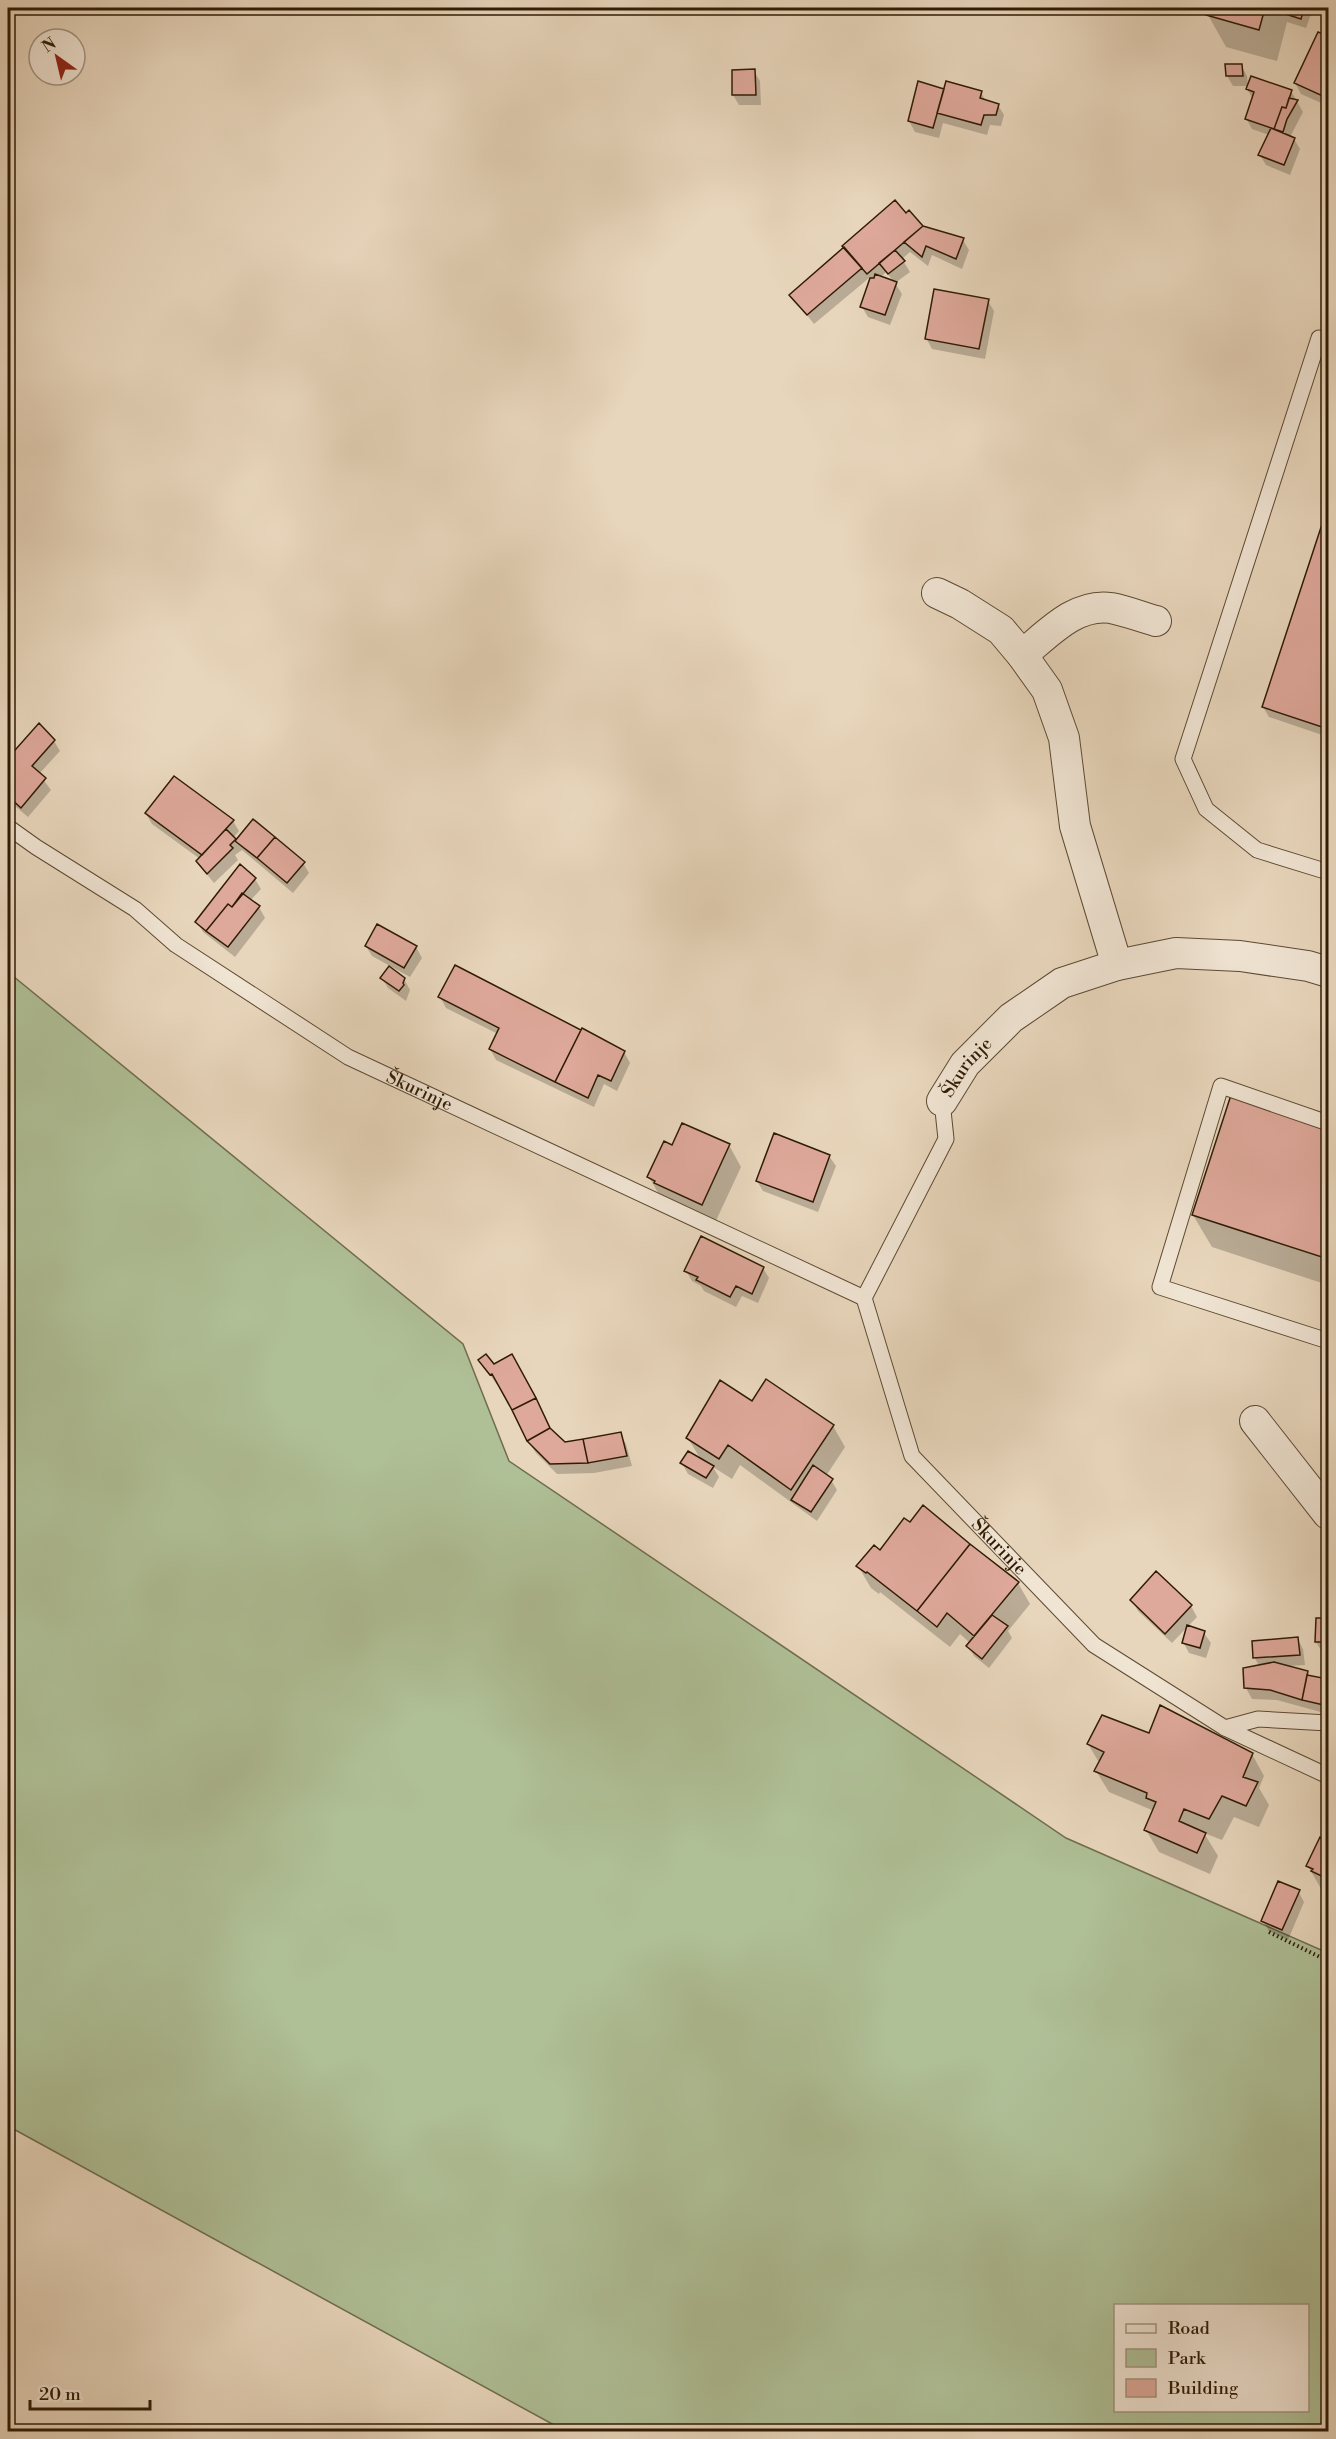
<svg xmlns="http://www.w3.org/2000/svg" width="1336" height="2439" font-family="'Libre Bodoni',serif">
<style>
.green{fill:#afbf96;stroke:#6f6d4e;stroke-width:1.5;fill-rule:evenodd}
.shadow{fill:#0003;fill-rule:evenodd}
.building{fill:#dea89a;stroke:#2f1b05;stroke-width:1.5}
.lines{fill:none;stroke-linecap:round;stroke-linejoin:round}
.lane-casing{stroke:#5d4a33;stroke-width:17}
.street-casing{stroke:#5d4a33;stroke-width:32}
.path{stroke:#2f1b05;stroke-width:4;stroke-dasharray:1.5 3;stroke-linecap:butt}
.lane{stroke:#f0e4d3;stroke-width:15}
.street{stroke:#f0e4d3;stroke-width:30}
.labels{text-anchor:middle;stroke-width:6;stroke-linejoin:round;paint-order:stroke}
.street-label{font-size:18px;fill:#2f1b05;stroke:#f0e4d3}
</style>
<rect width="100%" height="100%" fill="#e8d6bc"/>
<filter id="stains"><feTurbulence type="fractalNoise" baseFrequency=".00333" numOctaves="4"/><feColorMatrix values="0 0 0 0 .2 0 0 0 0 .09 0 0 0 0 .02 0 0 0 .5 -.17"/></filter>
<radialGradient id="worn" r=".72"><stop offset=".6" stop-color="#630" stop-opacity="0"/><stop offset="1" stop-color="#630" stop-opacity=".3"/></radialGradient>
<!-- green -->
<path class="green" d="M 8,972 L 463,1344 L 509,1461 L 1066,1838 L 1328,1953 L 1328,2431 L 565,2431 L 8,2126 ZM 1116,2306 L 1308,2306 L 1308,2410 L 1116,2410 Z"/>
<!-- shadow -->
<path class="shadow" d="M 1210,8 L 1307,8 L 1311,14 L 1306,28 L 1287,22 L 1277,61 L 1226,47 L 1208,15 Z
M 1319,34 L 1328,37 L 1328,106 L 1301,94 L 1295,83 Z
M 1241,65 L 1247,76 L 1248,86 L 1233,86 L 1227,76 Z
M 754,71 L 760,81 L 761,105 L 739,105 L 733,95 Z
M 1247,89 L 1291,91 L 1303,112 L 1290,137 L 1294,139 L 1300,149 L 1290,175 L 1266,165 L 1260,155 L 1269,135 L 1252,129 L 1246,118 L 1253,99 Z
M 981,92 L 986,102 L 998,105 L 1004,115 L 1001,126 L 990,125 L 987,135 L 943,123 L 939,138 L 915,132 L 909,121 Z
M 906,215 L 922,227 L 963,240 L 969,250 L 962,269 L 932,255 L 928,266 L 910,252 L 902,259 L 910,272 L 895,283 L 902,294 L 890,325 L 868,317 L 862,307 L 871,280 L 869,278 L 814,324 L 791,295 ZM 886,272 L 895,283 L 880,278 Z
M 988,301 L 994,311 L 985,359 L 932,349 L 926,338 Z
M 1328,511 L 1328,737 L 1269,717 L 1263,707 Z
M 39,725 L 54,741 L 60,751 L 39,774 L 51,790 L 28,817 L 8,800 L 8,760 Z
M 146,814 L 233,821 L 239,831 L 233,838 L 236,841 L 303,863 L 309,873 L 293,893 L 242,850 L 235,855 L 238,860 L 214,883 L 197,862 L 200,859 L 152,824 Z
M 255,879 L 261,889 L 250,901 L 259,907 L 265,918 L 235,957 L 203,932 L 197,922 Z
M 366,946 L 416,947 L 422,958 L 410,977 L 372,956 Z
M 455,967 L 624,1052 L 630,1063 L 617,1091 L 604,1084 L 594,1107 L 496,1060 L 490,1049 L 498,1034 L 446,1008 L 440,997 Z
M 382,978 L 404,979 L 410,990 L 406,1001 L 388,988 Z
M 1328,1128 L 1328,1285 L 1212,1247 L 1193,1215 Z
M 729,1145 L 741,1167 L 714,1225 L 661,1198 L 649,1177 L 673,1147 Z
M 829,1156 L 836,1166 L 818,1212 L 763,1191 L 757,1181 Z
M 763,1268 L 769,1278 L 758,1303 L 742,1296 L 736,1307 L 704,1291 L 701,1286 L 692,1281 L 686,1271 Z
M 480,1360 L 564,1444 L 620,1434 L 626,1444 L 632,1466 L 594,1473 L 557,1474 L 535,1452 L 499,1383 L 497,1385 Z
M 753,1403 L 833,1426 L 845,1447 L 826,1476 L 831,1480 L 837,1490 L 817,1521 L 740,1465 L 732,1479 L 713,1467 L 719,1477 L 713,1488 L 688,1474 L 682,1463 L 701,1460 L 688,1438 Z
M 910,1524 L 1018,1583 L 1030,1604 L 1008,1631 L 1012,1638 L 989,1668 L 974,1656 L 968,1646 L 970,1643 L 960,1634 L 950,1647 L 880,1592 L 879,1594 L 871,1588 L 858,1566 L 880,1552 Z
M 1132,1600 L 1191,1606 L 1197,1617 L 1172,1643 L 1138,1611 Z
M 1317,1619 L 1328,1619 L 1328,1652 L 1322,1652 L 1316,1642 Z
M 1204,1633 L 1211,1643 L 1206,1658 L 1189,1653 L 1183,1642 Z
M 1297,1638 L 1303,1649 L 1305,1665 L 1287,1666 L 1307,1672 L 1310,1677 L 1328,1681 L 1328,1714 L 1277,1700 L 1252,1699 L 1246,1688 L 1259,1666 L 1255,1658 L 1253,1642 Z
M 1150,1734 L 1252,1754 L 1264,1776 L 1259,1788 L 1269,1805 L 1259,1827 L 1234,1817 L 1222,1840 L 1204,1833 L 1218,1856 L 1210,1874 L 1159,1852 L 1146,1830 L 1154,1811 L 1109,1792 L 1096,1771 L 1100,1764 L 1088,1744 Z
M 1328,1837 L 1328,1894 L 1320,1887 L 1308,1866 Z
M 1298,1891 L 1304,1902 L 1288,1940 L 1269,1931 L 1263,1921 Z"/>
<!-- building -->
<path class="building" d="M 1208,8 L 1265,8 L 1259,30 L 1206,15 Z
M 1274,8 L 1304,8 L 1301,19 L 1273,10 Z
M 1318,32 L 1328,36 L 1328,93 L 1327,98 L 1294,83 Z
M 1225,64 L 1242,64 L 1243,76 L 1226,76 Z
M 755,69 L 756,95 L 732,95 L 732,70 Z
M 1251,76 L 1292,90 L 1286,108 L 1282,107 L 1274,129 L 1245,119 L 1254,92 L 1246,89 Z
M 918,81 L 944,89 L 933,128 L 908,121 Z
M 946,81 L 982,91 L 980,98 L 999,104 L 996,115 L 984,115 L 981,125 L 937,113 Z
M 1289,98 L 1298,100 L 1287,119 L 1283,132 L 1274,129 L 1282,107 L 1286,108 Z
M 1271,128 L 1295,138 L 1284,165 L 1258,155 Z
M 895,200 L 906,213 L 909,210 L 923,226 L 867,274 L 842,246 Z
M 923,226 L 964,238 L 956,259 L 926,246 L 922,257 L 904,242 Z
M 844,247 L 862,268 L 807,315 L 789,295 Z
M 895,250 L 905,261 L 888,274 L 879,263 Z
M 875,274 L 897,282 L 885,315 L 860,307 L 870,278 L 874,278 Z
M 934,289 L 989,299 L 979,349 L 925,339 Z
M 1328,506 L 1328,729 L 1262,707 Z
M 39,723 L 55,740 L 32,766 L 46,778 L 21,808 L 8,796 L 8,758 Z
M 174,776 L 234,820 L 202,855 L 145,813 Z
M 253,819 L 275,837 L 257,858 L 235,841 Z
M 226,829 L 236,839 L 230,845 L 233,848 L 207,874 L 196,861 Z
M 275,837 L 305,862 L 287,883 L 257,858 Z
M 240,864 L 256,878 L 232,907 L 228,904 L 206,931 L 195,922 Z
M 242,893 L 260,906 L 228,947 L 206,931 L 228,904 L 232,907 Z
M 377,924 L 417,946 L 404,968 L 365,946 Z
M 455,965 L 581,1030 L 555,1082 L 489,1049 L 499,1028 L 438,997 Z
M 389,966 L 405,978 L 403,983 L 404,985 L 399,991 L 380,978 Z
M 582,1028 L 625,1051 L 611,1081 L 598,1075 L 588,1098 L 555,1082 Z
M 1231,1095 L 1328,1126 L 1328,1259 L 1192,1215 Z
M 682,1123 L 730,1144 L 702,1205 L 654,1183 L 655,1181 L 647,1177 L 664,1141 L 672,1145 Z
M 774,1133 L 830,1155 L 813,1202 L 756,1181 Z
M 701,1236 L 764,1267 L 752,1294 L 736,1286 L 730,1297 L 696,1280 L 698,1277 L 684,1271 Z
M 486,1354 L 494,1364 L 512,1354 L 536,1398 L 512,1410 L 492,1374 L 490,1375 L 478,1360 Z
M 766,1379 L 834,1425 L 791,1490 L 728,1445 L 719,1459 L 686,1438 L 720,1380 L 752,1401 Z
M 536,1398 L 550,1428 L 527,1441 L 512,1410 Z
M 550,1428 L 565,1442 L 583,1439 L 588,1463 L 550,1464 L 527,1441 Z
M 621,1432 L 627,1456 L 588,1463 L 583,1439 Z
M 688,1451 L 714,1466 L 706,1478 L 680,1463 Z
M 813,1465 L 833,1479 L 811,1512 L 791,1500 Z
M 923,1505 L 970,1544 L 917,1611 L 867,1572 L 866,1573 L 856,1566 L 874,1545 L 880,1550 L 904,1518 L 910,1522 Z
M 970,1544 L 1019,1582 L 974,1636 L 947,1613 L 937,1627 L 917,1611 Z
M 1156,1571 L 1192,1605 L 1165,1634 L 1130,1600 Z
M 992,1615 L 1008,1626 L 982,1659 L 966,1646 Z
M 1316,1618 L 1328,1618 L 1328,1642 L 1315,1642 Z
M 1187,1625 L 1205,1631 L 1200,1648 L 1182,1643 Z
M 1298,1637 L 1300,1655 L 1253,1658 L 1252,1641 Z
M 1274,1662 L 1308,1671 L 1302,1700 L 1270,1690 L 1244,1688 L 1243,1668 Z
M 1307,1675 L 1328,1679 L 1328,1706 L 1302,1700 Z
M 1160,1705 L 1253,1753 L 1243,1777 L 1258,1782 L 1246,1806 L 1222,1796 L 1209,1819 L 1184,1809 L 1179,1821 L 1206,1833 L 1197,1853 L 1144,1830 L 1156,1802 L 1146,1798 L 1147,1793 L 1094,1771 L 1104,1752 L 1087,1744 L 1102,1715 L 1149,1733 Z
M 1328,1834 L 1328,1879 L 1311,1871 L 1313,1869 L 1306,1866 L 1320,1837 L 1326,1840 Z
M 1278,1881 L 1300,1890 L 1282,1930 L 1261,1921 Z"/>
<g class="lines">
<defs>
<g id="lane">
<path d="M 1328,340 L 1319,338 L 1183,759 L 1206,809 L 1257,850 L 1328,872"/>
<path id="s1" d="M 8,827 L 36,847 L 135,909 L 176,945 L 348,1057 L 864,1298"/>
<path id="s2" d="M 942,1101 L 946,1139 L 864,1298 L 912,1456 L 1094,1645 L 1225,1728 L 1328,1776"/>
<path d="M 1328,1123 L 1221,1086 L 1160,1287 L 1328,1341"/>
<path d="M 1225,1728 L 1258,1719 L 1328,1723"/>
</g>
<g id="street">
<path d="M 937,593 L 960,604 L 1001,630 L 1022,655 L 1047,690 L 1064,738 L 1075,826 L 1117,965"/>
<path d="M 1022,655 C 1048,634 1075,603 1111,608 C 1126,611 1142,617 1156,621"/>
<path id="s3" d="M 942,1101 L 965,1064 L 1011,1018 L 1062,983 L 1117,965 L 1176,953 L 1240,956 L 1308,966 L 1328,972"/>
<path d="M 1255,1421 L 1328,1514"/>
</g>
</defs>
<!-- lane casing -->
<use href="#lane" class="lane-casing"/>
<!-- street casing -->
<use href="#street" class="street-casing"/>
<!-- path -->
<path class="path" d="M 1269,1932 L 1328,1961"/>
<!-- lane -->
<use href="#lane" class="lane"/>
<!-- street -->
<use href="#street" class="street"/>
</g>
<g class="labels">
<!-- street labels -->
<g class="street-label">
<text dy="6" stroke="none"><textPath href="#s3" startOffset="42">Škurinje</textPath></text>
<text dy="6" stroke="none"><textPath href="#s1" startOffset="490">Škurinje</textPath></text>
<text dy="6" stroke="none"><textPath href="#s2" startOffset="508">Škurinje</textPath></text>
</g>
</g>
<!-- margin -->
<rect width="1336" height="2439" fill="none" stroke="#e8d6bc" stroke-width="30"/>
<rect x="9" y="9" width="1318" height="2421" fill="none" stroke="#2f1b05" stroke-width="3"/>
<rect x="15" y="15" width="1306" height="2409" fill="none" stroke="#2f1b05" stroke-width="1.5"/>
<!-- legend -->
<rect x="1114" y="2304" width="195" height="108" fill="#f0e4d3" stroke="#a39481" stroke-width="1.5"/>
<rect x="1126" y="2324" width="30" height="9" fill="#f0e4d3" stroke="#a39481" stroke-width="1.5"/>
<text x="1168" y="2334" font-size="18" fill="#2f1b05">Road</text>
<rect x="1126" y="2349" width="30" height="18" fill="#afbf96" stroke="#a39481" stroke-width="1.5"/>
<text x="1168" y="2364" font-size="18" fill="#2f1b05">Park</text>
<rect x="1126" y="2379" width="30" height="18" fill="#dea89a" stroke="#a39481" stroke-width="1.5"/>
<text x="1168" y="2394" font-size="18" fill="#2f1b05">Building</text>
<!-- north arrow -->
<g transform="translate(57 57) rotate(326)"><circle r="28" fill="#f0e4d3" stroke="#a39481" stroke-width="1.5"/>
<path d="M0-4.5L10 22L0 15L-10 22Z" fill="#8f2418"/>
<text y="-9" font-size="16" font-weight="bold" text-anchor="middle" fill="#2f1b05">N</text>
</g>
<!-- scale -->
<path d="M30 2400v9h120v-9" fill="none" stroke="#2f1b05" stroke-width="3"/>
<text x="39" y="2400" font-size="18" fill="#2f1b05" stroke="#f0e4d3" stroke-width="4.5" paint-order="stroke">20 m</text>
<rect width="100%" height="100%" filter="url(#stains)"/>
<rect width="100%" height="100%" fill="url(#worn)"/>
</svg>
